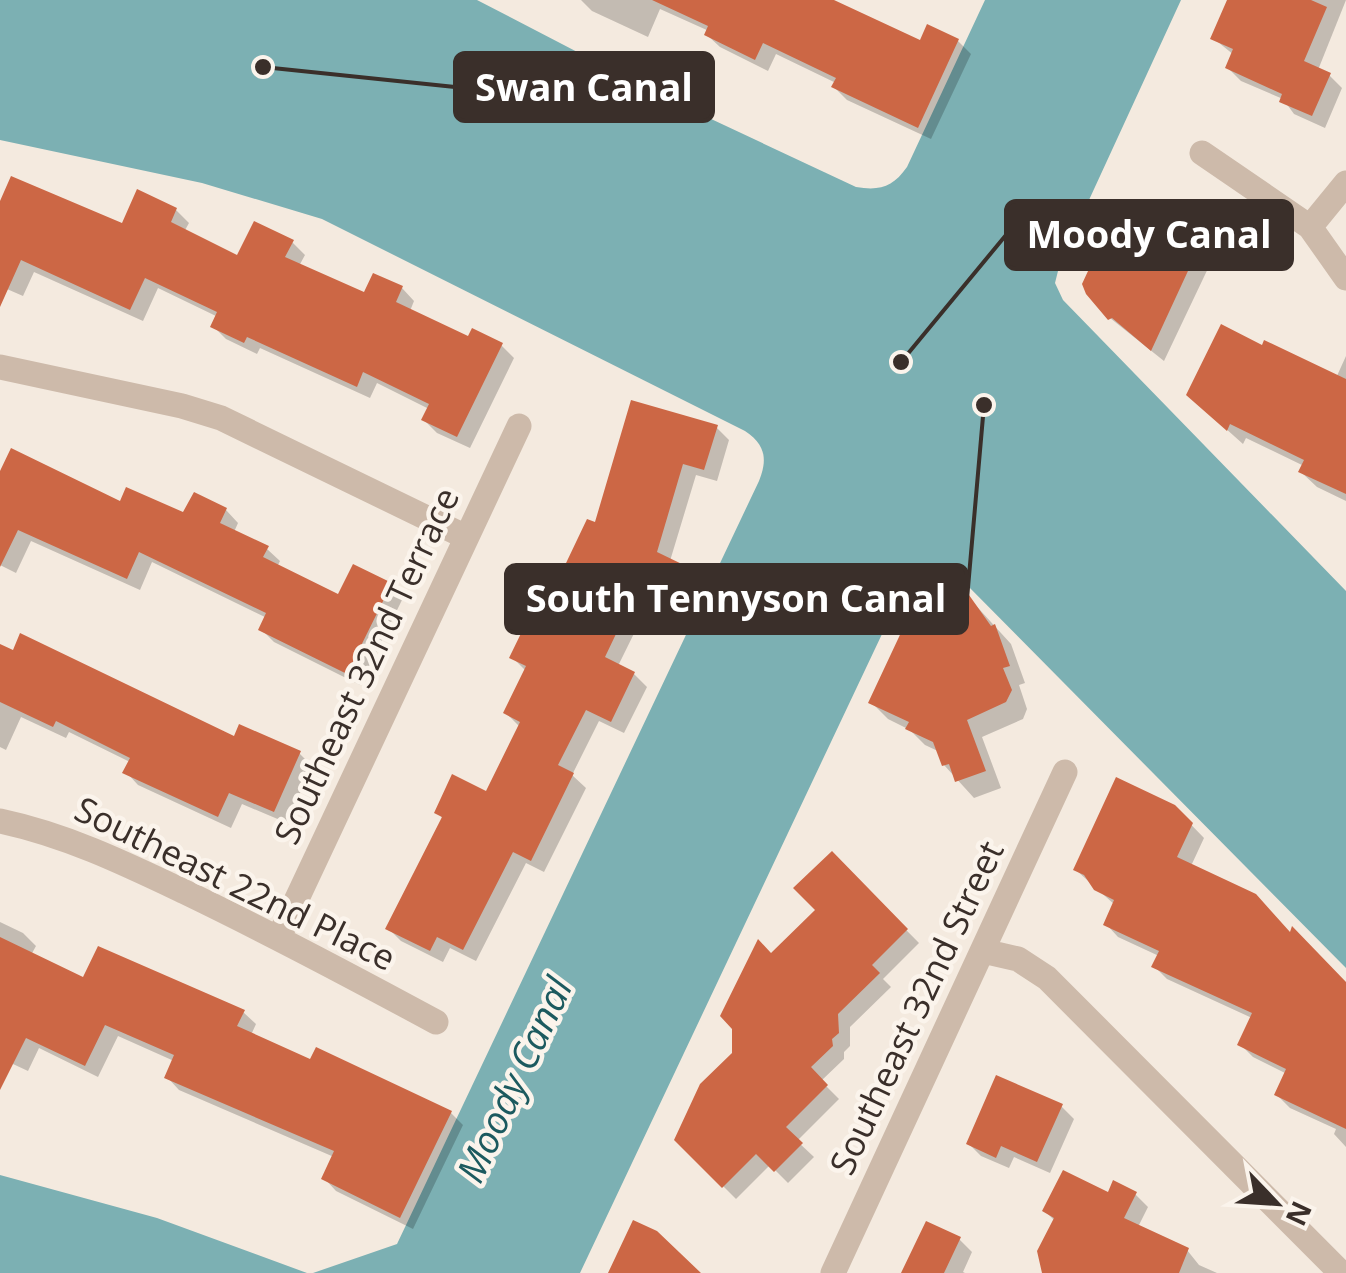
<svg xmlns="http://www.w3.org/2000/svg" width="1346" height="1273" font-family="'Open Sans',sans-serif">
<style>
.water{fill:#7cb0b3}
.shadow{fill:#0003}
.building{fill:#cc6745}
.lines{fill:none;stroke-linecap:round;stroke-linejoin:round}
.minor{stroke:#cdbaaa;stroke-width:25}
.labels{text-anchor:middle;stroke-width:9;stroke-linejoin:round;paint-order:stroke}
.street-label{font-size:35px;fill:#3a2f2a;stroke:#fbf4ec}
.water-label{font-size:38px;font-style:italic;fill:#1c5a5f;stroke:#fbf4ec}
.leader{fill:none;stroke:#3a2f2a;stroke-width:4}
.callout-dot{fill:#3a2f2a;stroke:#fbf4ec;stroke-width:4}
.callout{fill:#3a2f2a;stroke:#3a2f2a;stroke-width:4}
.callout-label{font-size:38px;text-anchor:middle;font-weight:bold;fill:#fff}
</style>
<rect width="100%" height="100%" fill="#f4eadf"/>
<!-- water -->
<path class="water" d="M 0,0 L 477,0 L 662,96 L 856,187 C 880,191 893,187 907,167 L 985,0 L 1181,0 L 1060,263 L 1055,283 L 1063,300 L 1346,591 L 1346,968 L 963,581 C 935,569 918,570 900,596 L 580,1273 L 313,1273 L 397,1244 L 759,481 C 768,459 765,444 745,431 L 322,219 L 202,183 L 0,140 Z
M 0,1175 L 157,1218 L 307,1273 L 0,1273 Z"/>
<!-- shadow -->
<path class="shadow" d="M 581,0 L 830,0 L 921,44 L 929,27 L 958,41 L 971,54 L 931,139 L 847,100 L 834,87 L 836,83 L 776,54 L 768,71 L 720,47 L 707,35 L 709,31 L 660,9 L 648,37 L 592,11 Z
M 1230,0 L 1346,0 L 1318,70 L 1329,75 L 1342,88 L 1325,128 L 1294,114 L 1283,99 L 1241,81 L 1228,68 L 1234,55 L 1213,38 Z
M 0,207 L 123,227 L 176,210 L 189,223 L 184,232 L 238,258 L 292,242 L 305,255 L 299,266 L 365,296 L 402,288 L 414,301 L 410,311 L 469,340 L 501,345 L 514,358 L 470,448 L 437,433 L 424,420 L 429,409 L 377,383 L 370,398 L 260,348 L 257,354 L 226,339 L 213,326 L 218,317 L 158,288 L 143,321 L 34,272 L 23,296 L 0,286 Z
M 1199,247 L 1212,260 L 1164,361 L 1110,318 Z
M 1346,356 L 1346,501 L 1317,487 L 1301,472 L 1304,466 L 1246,438 L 1243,444 L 1206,411 L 1336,378 Z
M 716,427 L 729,440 L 717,481 L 696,475 L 670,561 L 684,568 L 697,580 L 679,617 L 649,603 L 618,666 L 634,674 L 647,687 L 624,733 L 599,721 L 572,775 L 586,788 L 544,872 L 526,863 L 476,961 L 450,948 L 443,962 L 401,941 L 388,928 L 444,820 L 437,812 L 487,794 L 520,727 L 506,713 L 526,671 L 512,657 L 538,627 L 596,526 Z
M 0,477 L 185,516 L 226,510 L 238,523 L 234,532 L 267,549 L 280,561 L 277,567 L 339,598 L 390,585 L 403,598 L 360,685 L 274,642 L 261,629 L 267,618 L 152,562 L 140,590 L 31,541 L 16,573 L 0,565 Z
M 970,599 L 1011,644 L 1025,683 L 1019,685 L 1027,709 L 1023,719 L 982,737 L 1001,788 L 974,798 L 944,765 L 940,752 L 925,745 L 910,730 L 888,719 L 871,702 L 964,612 Z
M 0,646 L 236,739 L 299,753 L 312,766 L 287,823 L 242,804 L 231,828 L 138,785 L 126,772 L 130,762 L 69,732 L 66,738 L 21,717 L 6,750 L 0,747 Z
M 1174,807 L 1204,838 L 1191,866 L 1291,935 L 1346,985 L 1346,1147 L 1334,1134 L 1336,1129 L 1290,1108 L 1277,1095 L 1287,1074 L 1253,1057 L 1240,1044 L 1252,1018 L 1167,979 L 1154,966 L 1159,956 L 1118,937 L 1106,924 L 1115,905 L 1076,870 Z
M 831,854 L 919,943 L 883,979 L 891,987 L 850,1027 L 850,1046 L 844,1052 L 844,1059 L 821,1081 L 839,1099 L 797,1141 L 814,1157 L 788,1183 L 770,1165 L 736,1199 L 677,1140 L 734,1054 L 771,956 L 819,910 Z
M 0,922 L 23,933 L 36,946 L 31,955 L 85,980 L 243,1012 L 256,1024 L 251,1035 L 312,1062 L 451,1113 L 463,1125 L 413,1229 L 336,1191 L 324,1178 L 334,1157 L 179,1090 L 167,1077 L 174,1061 L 118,1036 L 98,1077 L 39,1048 L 28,1071 L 0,1058 Z
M 1061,1106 L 1074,1119 L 1050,1173 L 1014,1157 L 1009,1168 L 981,1156 L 968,1143 Z
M 1135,1194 L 1148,1207 L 1138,1227 L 1187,1250 L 1199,1265 L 1217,1273 L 1045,1273 L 1055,1221 L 1045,1211 L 1109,1196 Z
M 959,1239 L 972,1252 L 963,1272 L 965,1273 L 904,1273 Z"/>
<!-- building -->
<path class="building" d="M 652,0 L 834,0 L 920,40 L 927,24 L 959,39 L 918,128 L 831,87 L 836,78 L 763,43 L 755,60 L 704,35 L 708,26 Z
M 1227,0 L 1311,0 L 1327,7 L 1304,61 L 1331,73 L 1312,116 L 1279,102 L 1282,94 L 1225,68 L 1233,49 L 1210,39 Z
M 11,176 L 122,223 L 137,189 L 177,208 L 171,222 L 237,255 L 254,221 L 294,240 L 285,257 L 364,292 L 373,273 L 403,286 L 396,302 L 468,336 L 472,328 L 503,343 L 457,437 L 421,420 L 429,404 L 363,372 L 357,387 L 247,337 L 244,343 L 210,327 L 217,312 L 145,278 L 130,310 L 21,260 L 0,307 L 0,201 Z
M 1108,228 L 1157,250 L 1167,229 L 1200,245 L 1151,351 L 1112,318 L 1108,320 L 1086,294 L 1082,284 Z
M 1221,324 L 1262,345 L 1264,340 L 1346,379 L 1346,494 L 1298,472 L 1304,460 L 1230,424 L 1227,431 L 1186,395 Z
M 631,400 L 718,425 L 704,470 L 683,464 L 657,552 L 686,566 L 666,606 L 636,592 L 605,657 L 635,672 L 611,722 L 586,710 L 558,765 L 574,773 L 531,861 L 513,852 L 463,950 L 437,937 L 430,951 L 385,929 L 442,817 L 434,813 L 452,774 L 486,791 L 520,722 L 503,713 L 526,666 L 509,658 L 528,619 L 537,624 L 587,519 L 595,522 Z
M 11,448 L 120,501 L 126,487 L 183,512 L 194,492 L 227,508 L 220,523 L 269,546 L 263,557 L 338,594 L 353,564 L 392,583 L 347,674 L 258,630 L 266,613 L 139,552 L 127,579 L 18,530 L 0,567 L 0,471 Z
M 921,590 L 963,609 L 969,595 L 991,626 L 995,624 L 1010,666 L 1003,668 L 1012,690 L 1006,702 L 967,720 L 986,771 L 955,782 L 949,764 L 942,766 L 933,742 L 905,729 L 909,722 L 868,703 Z
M 20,633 L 234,736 L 239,724 L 301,751 L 274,812 L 229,793 L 218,817 L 122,773 L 130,758 L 56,721 L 53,727 L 0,702 L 0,644 L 13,650 Z
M 1116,777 L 1175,805 L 1193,823 L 1177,857 L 1256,894 L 1290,932 L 1292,926 L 1346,982 L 1346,1129 L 1274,1095 L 1286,1069 L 1237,1045 L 1252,1013 L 1151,967 L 1159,951 L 1103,925 L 1114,900 L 1094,890 L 1084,875 L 1073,870 Z
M 832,851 L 908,929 L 872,965 L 880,973 L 838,1014 L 839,1033 L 832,1039 L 833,1046 L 811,1067 L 828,1085 L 786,1127 L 803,1143 L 774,1172 L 756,1154 L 722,1188 L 674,1140 L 700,1084 L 732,1053 L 732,1029 L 720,1016 L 758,939 L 771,953 L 815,910 L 793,888 Z
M 0,937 L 83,977 L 98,946 L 245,1010 L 237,1026 L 310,1059 L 316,1047 L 452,1111 L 400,1218 L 321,1179 L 334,1151 L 164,1078 L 174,1055 L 105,1025 L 85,1066 L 26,1038 L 0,1090 Z
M 996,1075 L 1063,1104 L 1037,1162 L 1001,1146 L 996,1158 L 966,1144 Z
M 1063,1170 L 1108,1192 L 1113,1180 L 1137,1192 L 1124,1218 L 1189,1248 L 1179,1273 L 1042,1273 L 1037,1251 L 1054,1218 L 1042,1211 Z
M 633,1220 L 657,1231 L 701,1273 L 608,1273 Z
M 926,1221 L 961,1237 L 944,1273 L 901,1273 Z"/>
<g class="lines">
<!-- minor -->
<path class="minor" d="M 1202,153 L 1310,227
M 1346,183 L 1310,227 L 1346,278
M 0,367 L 182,406 L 221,418 L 466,537
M 0,821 C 66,835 124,863 185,892 C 270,933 353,977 436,1022
M 279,937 L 519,426
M 983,951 L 1018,959 L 1047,978 L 1341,1273
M 833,1273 L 1065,772"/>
</g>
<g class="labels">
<!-- street labels -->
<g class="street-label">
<text transform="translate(367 666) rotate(-65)" y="12">Southeast 32nd Terrace</text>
<text transform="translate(235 884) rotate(26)" y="12">Southeast 22nd Place</text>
<text transform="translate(917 1008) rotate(-65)" y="12">Southeast 32nd Street</text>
</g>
<!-- water labels -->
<g class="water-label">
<text transform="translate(515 1080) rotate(-65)" y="13">Moody Canal</text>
</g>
</g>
<!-- callouts -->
<path class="leader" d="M263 67L455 87M901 362L1006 235M984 405L967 599"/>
<g class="callout-dot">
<circle cx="263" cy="67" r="10"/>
<circle cx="901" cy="362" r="10"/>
<circle cx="984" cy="405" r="10"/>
</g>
<g class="callout">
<rect x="455" y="53" width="258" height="68" rx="10"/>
<rect x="1006" y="201" width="286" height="68" rx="10"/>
<rect x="506" y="565" width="461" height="68" rx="10"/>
</g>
<g class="callout-label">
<text x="584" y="101">Swan Canal</text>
<text x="1149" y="248">Moody Canal</text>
<text x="736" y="612">South Tennyson Canal</text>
</g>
<!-- north arrow -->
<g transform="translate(1276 1203) rotate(115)" stroke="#fbf4ec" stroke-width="8" paint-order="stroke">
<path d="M0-8L18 38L0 25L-18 38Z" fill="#3a2f2a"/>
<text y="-15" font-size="28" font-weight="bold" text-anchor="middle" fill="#3a2f2a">N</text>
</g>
</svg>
